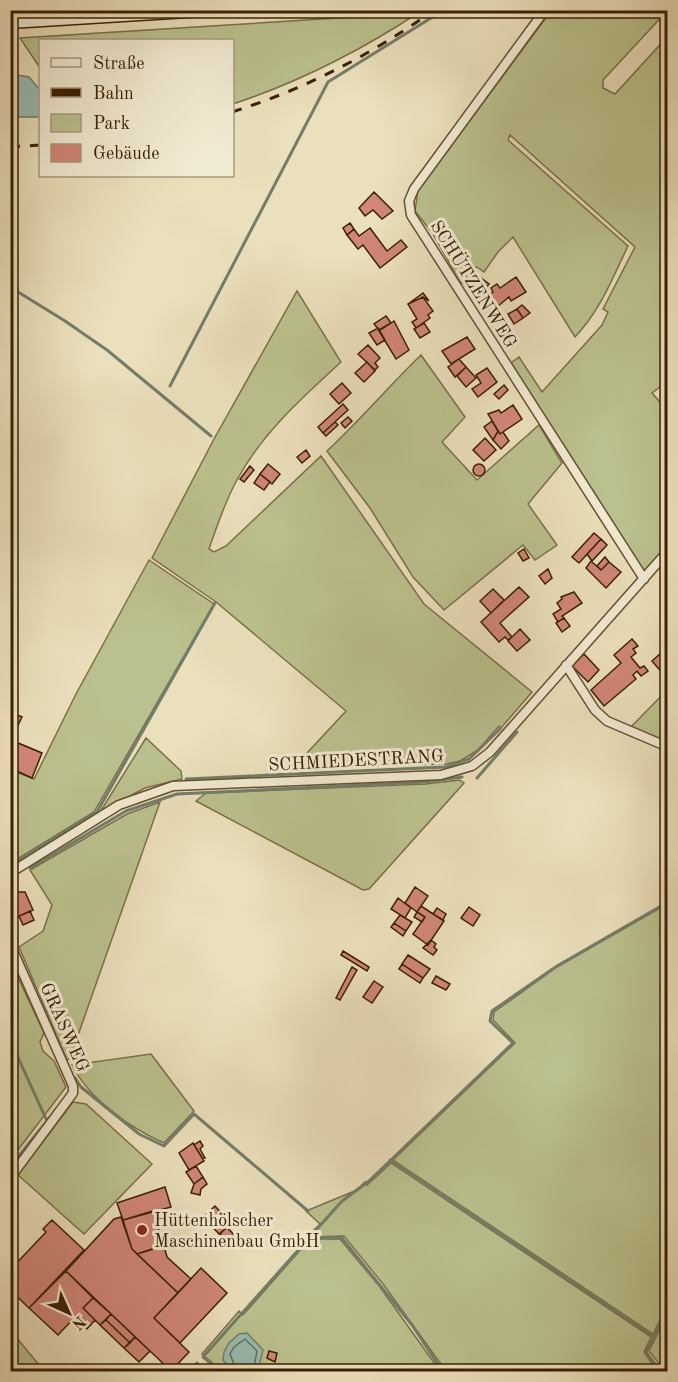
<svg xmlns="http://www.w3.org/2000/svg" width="678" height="1382" font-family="'Old Standard TT',serif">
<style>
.green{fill:#bbc18e;stroke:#7a7048;stroke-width:1.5}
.water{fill:#98bdb2;stroke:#727e6b;stroke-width:1.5}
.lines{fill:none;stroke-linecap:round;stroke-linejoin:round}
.shore{stroke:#696e5a;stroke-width:1.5}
.stream{stroke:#727e6b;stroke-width:3}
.building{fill:#d18678;stroke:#3a2001;stroke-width:1.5}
.minor-casing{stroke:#665030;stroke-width:11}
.secondary-casing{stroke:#3a2001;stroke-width:15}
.minor{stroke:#f2ebd3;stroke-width:8}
.secondary{stroke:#f2ebd3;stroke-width:12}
.rail{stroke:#3a2001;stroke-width:3;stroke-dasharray:10 10;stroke-linecap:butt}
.poi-dot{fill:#8f2418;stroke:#f2ebd3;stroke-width:2}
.labels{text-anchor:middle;stroke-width:6;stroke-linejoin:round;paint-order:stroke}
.street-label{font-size:18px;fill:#3a2001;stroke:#f2ebd3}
.poi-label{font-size:18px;fill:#3a2001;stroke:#f2ebd3;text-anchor:start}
</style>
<rect width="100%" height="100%" fill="#ebe0bc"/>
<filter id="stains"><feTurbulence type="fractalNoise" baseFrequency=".00333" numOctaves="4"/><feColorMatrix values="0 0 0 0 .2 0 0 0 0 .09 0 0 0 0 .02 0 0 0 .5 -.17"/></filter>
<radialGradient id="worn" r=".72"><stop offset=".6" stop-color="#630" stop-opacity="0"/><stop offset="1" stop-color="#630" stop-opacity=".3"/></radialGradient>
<!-- green -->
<path class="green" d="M 551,11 L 667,11 L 603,80 L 603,88 L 615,94 L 667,37 L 668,381 L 652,393 L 667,410 L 664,427 L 668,435 L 668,546 L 644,572 L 511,363 L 519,357 L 542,392 L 602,325 L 608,312 L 603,309 L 635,247 L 510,135 L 508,140 L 628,246 C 612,279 600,311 575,337 L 513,237 L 498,252 L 484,272 L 477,267 L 473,268 L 461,284 L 433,234 L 415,211 L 418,190 Z
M 418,13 C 360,51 299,82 233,104 L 232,40 L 40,40 L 40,68 L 20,38 Z
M 297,291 L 341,362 C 303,397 262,433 237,480 C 225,501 217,526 209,549 L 214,552 L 226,546 L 321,456 L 424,604 L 532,692 L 501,728 L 499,726 L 478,750 L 460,761 L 446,764 L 294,767 L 346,711 L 216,602 L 152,558 L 214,439 Z
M 421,355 L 465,417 L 442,442 L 477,480 L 539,425 L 562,463 L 528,504 L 557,545 L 535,560 L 523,545 L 444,610 L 413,577 L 370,508 L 327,451 C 360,420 389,386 421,355 Z
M 149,560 L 214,604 L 94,812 L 11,863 L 11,770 L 34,779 L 76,694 Z
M 667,690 L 667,732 L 660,740 L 630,728 Z
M 146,738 L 181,771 L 182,779 L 145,788 L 100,812 Z
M 460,780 L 464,783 L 369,889 L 363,890 L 196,801 L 206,793 L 425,784 Z
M 160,802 L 70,1058 L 67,1060 L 19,947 L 43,931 L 52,905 L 30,870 L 127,814 Z
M 667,904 L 668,1304 L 653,1334 L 393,1160 L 515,1043 L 493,1020 L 494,1012 L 557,967 Z
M 10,960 L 44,1033 L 40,1042 L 43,1051 L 54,1061 L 66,1087 L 11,1159 Z
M 151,1054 L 194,1111 L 164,1143 C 130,1128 89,1099 72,1065 Z
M 73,1102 L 86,1104 L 152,1164 L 84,1234 L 18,1175 Z
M 391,1163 L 651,1337 L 644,1352 L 657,1371 L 446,1371 L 383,1284 L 344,1236 L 307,1237 L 320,1224 L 306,1211 L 357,1190 L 365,1182 L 367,1185 Z
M 310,1239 L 340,1239 L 380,1287 L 440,1371 L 222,1371 L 202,1354 L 239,1311 L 243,1315 Z
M 667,1315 L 667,1371 L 665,1371 L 649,1351 Z
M 10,1331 L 11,1331 L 44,1371 L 11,1371 Z"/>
<!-- water -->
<path class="water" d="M 11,74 L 29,77 L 40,90 L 40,117 L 11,117 Z
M 247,1333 L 263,1350 L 258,1371 L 233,1371 L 223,1360 L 224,1352 L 229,1343 L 239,1334 Z"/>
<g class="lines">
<!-- shore -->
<path class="shore" d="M 237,1372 L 230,1354 L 234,1347 L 245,1339 L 257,1351 L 253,1372"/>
<!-- stream -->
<path class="stream" d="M 10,287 L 65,321 L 107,350 L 211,436
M 170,386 L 328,82 L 439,13
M 477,778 L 517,732
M 186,779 L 445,767 L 469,759 L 500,729
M 10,865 L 97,812 L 215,603
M 30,868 L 126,811 L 177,794 L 425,782 L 462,777
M 10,1040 L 47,1121
M 75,1078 L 81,1087 L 139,1134 L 164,1146 L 194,1114 L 308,1211
M 390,1160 L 654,1337
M 10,1167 L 55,1111
M 309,1238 L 342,1201 L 369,1181 L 513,1043 L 490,1021 L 492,1011 L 557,966 L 668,902
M 190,1372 L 197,1363
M 220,1372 L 203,1357 L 309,1238 L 342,1238 L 412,1325 L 443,1372
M 661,1372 L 646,1352 L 668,1310"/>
</g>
<!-- building -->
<path class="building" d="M 374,192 L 393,211 L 382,219 L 373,210 L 365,216 L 359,208 Z
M 350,223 L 354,229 L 347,235 L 343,228 Z
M 370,228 L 387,251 L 401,240 L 407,247 L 380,268 L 363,245 L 358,249 L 347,235 L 354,229 L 359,236 Z
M 473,272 L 489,284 L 480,296 L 464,284 Z
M 516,277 L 526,292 L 511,301 L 509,297 L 497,307 L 489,295 L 493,292 L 491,288 L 497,284 L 500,288 Z
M 423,293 L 429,301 L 423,297 L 408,304 Z
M 423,297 L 433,311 L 428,315 L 430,318 L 416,328 L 412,322 L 417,319 L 408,304 Z
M 522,305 L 530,313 L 523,318 L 517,309 Z
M 517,309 L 523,318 L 514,324 L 508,314 Z
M 386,316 L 391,323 L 379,330 L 374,324 Z
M 394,321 L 409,350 L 396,359 L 379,331 Z
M 424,323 L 430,332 L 420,338 L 414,329 Z
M 378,328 L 385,340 L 377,345 L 369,333 Z
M 467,337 L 475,349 L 451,364 L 442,351 Z
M 368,345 L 380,358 L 375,363 L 378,367 L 375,370 L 358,354 Z
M 459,359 L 466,367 L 455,377 L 448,367 Z
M 367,362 L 375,371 L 364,382 L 355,373 Z
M 466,367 L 476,378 L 466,387 L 457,376 Z
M 487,368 L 497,382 L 478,397 L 472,389 L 481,383 L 476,375 Z
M 342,383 L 351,393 L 339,404 L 330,394 Z
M 504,385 L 508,390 L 499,399 L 494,394 Z
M 343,404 L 348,410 L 323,433 L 318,427 Z
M 513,405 L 522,419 L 500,434 L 488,414 L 499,410 L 501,413 Z
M 348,417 L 352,421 L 345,428 L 341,423 Z
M 492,421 L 498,431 L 493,440 L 484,427 Z
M 335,422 L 338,425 L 326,436 L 323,433 Z
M 498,431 L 500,434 L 503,432 L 509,441 L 501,449 L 493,440 Z
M 485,438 L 496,450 L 484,461 L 473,450 Z
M 306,450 L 310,456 L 302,463 L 297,457 Z
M473 470a6 6 0 1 1 12 0a6 6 0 1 1-12 0Z
M 268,464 L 280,474 L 272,484 L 260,474 Z
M 250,466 L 254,470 L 244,482 L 240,479 Z
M 260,474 L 270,482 L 264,490 L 254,483 Z
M 594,533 L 601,539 L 579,563 L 572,557 Z
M 601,539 L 607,545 L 592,561 L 587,554 Z
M 524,549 L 529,558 L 523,561 L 518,553 Z
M 605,557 L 609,562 L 601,570 L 597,566 Z
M 591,561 L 601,570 L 609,562 L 621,572 L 606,588 L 586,568 Z
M 548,569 L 552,578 L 545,584 L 539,576 Z
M 519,587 L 529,597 L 500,623 L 512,637 L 508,640 L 505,637 L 499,642 L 481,622 Z
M 493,589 L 504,600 L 491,613 L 480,601 Z
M 574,592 L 582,603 L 562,616 L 564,618 L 558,622 L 553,614 L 561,609 L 557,603 L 562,599 L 561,597 Z
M 564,618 L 570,626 L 562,632 L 556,623 Z
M 520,629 L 530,640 L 517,651 L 508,641 Z
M 632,639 L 638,646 L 633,649 L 636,653 L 631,657 L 640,668 L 644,666 L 648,671 L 641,676 L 637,671 L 633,675 L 636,679 L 604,706 L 591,690 L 621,663 L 614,655 Z
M 661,653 L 668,660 L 668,673 L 665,676 L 652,661 Z
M 584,654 L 599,670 L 588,682 L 572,666 Z
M 10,712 L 22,717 L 11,740 L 42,753 L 32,778 L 10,768 Z
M 415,887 L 428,896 L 417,912 L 405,903 Z
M 18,892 L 25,892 L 33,910 L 17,917 L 10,898 Z
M 398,898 L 411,908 L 405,918 L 391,909 Z
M 421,906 L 444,921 L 428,945 L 413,934 L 425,917 L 417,912 Z
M 469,907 L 480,915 L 473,926 L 461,918 Z
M 437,908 L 446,914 L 443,920 L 433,914 Z
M 30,911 L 34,920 L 23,925 L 19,916 Z
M 417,912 L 425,917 L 422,922 L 414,917 Z
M 400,915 L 412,922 L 406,931 L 394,923 Z
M 394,923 L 406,931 L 403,936 L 391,927 Z
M 431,940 L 436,944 L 434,947 L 437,950 L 433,955 L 423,948 Z
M 343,951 L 369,967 L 367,971 L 341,955 Z
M 408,955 L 430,969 L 423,978 L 402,964 Z
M 402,964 L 423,978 L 420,983 L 399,969 Z
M 352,967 L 357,970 L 340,1000 L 336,998 Z
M 436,976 L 450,984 L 446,990 L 432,983 Z
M 374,981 L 383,987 L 372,1003 L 363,997 Z
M 200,1141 L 203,1146 L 200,1149 L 205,1158 L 203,1159 L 194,1145 Z
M 193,1143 L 204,1161 L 189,1170 L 179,1153 Z
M 196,1166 L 203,1177 L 194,1184 L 186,1172 Z
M 203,1177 L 207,1184 L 201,1189 L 200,1195 L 191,1193 L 194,1184 Z
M 165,1187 L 171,1207 L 123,1220 L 117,1203 Z
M 215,1206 L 231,1224 L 219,1234 L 203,1217 Z
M 153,1211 L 162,1240 L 161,1245 L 164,1245 L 137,1254 L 132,1249 L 123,1220 Z
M 121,1217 L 132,1249 L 178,1293 L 154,1318 L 189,1352 L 171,1371 L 66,1271 L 114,1219 Z
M 52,1220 L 84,1250 L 29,1308 L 10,1290 L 10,1270 L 46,1232 L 43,1229 Z
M 227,1227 L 234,1235 L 226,1241 L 220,1234 Z
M 164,1246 L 167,1257 L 191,1279 L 178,1293 L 137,1254 Z
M 201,1268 L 227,1293 L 180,1343 L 154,1318 Z
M 66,1271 L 93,1298 L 83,1308 L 95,1320 L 87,1329 L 75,1317 L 58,1335 L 29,1308 Z
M 93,1298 L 111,1314 L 100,1325 L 83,1308 Z
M 111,1314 L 135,1337 L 130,1343 L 106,1320 Z
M 106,1320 L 130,1343 L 124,1348 L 100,1325 Z
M 135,1337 L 150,1351 L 139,1362 L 124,1348 Z
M 269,1351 L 277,1353 L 275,1362 L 267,1358 Z"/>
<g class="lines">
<defs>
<path id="minor" d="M 545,10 L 414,189 L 409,201 L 411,215 L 644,579
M 566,665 L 595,710 L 607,721 L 668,747
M 10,873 L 119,805 L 173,786 L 441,775 L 472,766 L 490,752 L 668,551
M 10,944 L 73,1086 L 73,1093 L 10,1178"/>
<path id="secondary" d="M 10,22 L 204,10"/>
</defs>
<!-- minor casing -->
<use href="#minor" class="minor-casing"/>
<!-- secondary casing -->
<use href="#secondary" class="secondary-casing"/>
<!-- minor -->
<use href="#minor" class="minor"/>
<!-- secondary -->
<use href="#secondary" class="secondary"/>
<!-- rail -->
<path class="rail" d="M 232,112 C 305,89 371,55 434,10
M 10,147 L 40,145"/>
</g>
<!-- markers -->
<circle class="poi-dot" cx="142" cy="1230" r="6"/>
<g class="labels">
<!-- street labels -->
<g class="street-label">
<text transform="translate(474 284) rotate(58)" y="6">SCHÜTZENWEG</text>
<text transform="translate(356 760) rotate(-3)" y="6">SCHMIEDESTRANG</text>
<text transform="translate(65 1027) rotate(66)" y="6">GRASWEG</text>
</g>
<!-- poi labels -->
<g class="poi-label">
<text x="154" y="1226">Hüttenhölscher<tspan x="154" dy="21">Maschinenbau GmbH</tspan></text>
</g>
</g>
<!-- margin -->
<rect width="678" height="1382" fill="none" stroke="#ebe0bc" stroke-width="36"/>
<rect x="12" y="12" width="654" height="1358" fill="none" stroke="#3a2001" stroke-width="3"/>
<rect x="18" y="18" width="642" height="1346" fill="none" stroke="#3a2001" stroke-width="1.5"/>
<!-- legend -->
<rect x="39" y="39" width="195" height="138" fill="#f2ebd3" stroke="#a89a7f" stroke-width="1.5"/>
<rect x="51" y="58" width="30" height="9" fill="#f2ebd3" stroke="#a89a7f" stroke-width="1.5"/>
<text x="93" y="69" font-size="18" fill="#3a2001">Straße</text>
<rect x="51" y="88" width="30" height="9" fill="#3a2001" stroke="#a89a7f" stroke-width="1.5"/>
<text x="93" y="99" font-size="18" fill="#3a2001">Bahn</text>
<rect x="51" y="114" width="30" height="18" fill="#bbc18e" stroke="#a89a7f" stroke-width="1.5"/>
<text x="93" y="129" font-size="18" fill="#3a2001">Park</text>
<rect x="51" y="144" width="30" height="18" fill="#d18678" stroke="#a89a7f" stroke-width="1.5"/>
<text x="93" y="159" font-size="18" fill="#3a2001">Gebäude</text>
<!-- north arrow -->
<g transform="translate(69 1313) rotate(135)" stroke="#f2ebd3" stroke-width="4.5" paint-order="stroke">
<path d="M0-4.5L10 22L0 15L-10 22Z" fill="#3a2001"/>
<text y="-9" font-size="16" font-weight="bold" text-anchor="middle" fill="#3a2001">N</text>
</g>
<rect width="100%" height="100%" filter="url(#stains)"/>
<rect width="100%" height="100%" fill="url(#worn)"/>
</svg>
